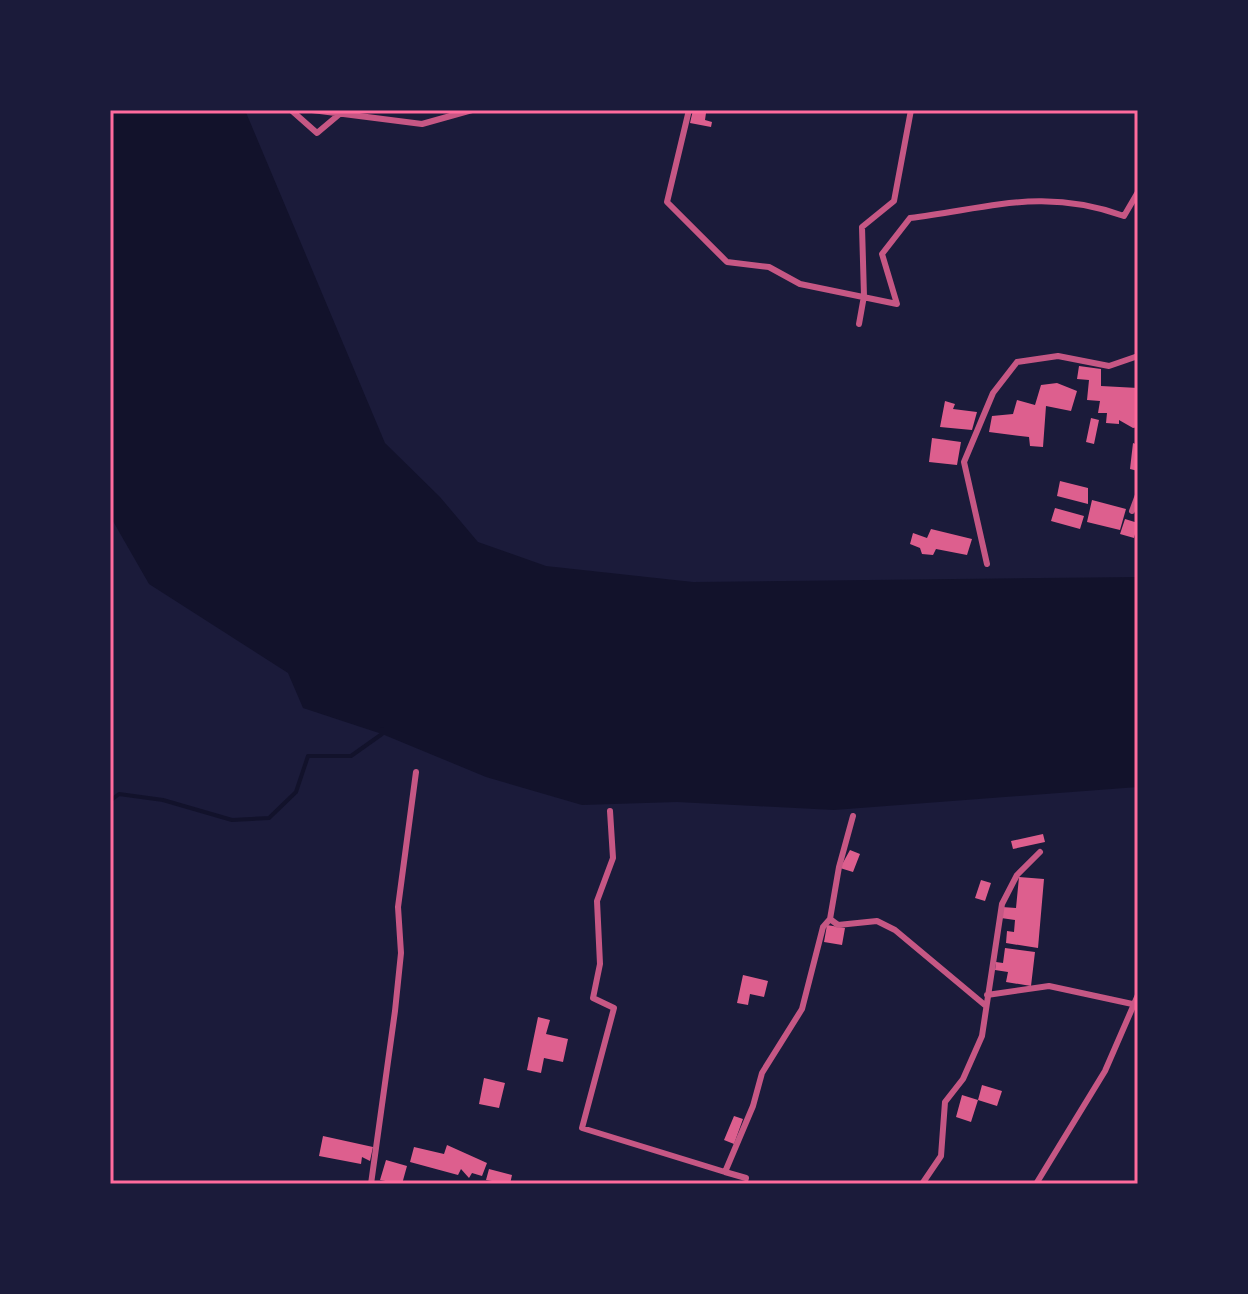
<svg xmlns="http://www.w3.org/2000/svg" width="1248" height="1294" font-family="'Playfair Display',serif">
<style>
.water{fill:#12122b}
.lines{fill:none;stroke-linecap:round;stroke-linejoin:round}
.stream{stroke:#12122b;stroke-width:4}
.building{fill:#dd5f8e}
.minor{stroke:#c65784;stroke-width:6}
.neatline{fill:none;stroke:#ff6b9d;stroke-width:3}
</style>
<rect width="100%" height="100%" fill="#1b1b3a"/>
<!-- water -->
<path class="water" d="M 110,110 L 245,110 L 385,443 L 440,497 L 478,542 L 546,566 L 693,582 L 1138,577 L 1138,787 L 834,810 L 677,802 L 582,805 L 486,777 L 382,734 L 303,708 L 288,673 L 149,584 L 110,516 Z"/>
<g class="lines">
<!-- stream -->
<path class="stream" d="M 110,801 L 119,794 L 163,800 L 232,820 L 269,818 L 296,792 L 308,756 L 351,756 L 382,734 L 382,729"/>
</g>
<!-- building -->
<path class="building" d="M 693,110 L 706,113 L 705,120 L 712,122 L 711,127 L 690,123 Z
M 1079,366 L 1101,369 L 1101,386 L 1138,388 L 1138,427 L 1133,428 L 1119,420 L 1119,424 L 1106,423 L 1107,413 L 1098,413 L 1100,401 L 1087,400 L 1089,380 L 1077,379 Z
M 1057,383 L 1077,391 L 1071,411 L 1046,406 L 1043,447 L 1030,446 L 1029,437 L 989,432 L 992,416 L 1013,414 L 1017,400 L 1035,405 L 1041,385 Z
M 945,401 L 955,404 L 953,409 L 977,412 L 972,430 L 940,427 Z
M 1091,418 L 1099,420 L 1094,444 L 1086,442 Z
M 932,438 L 961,442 L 957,465 L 929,462 Z
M 1133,443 L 1138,445 L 1138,471 L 1130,469 Z
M 1060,481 L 1088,488 L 1088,504 L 1057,496 Z
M 1092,500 L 1126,509 L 1120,530 L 1087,522 Z
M 1055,508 L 1084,516 L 1080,529 L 1051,521 Z
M 1125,519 L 1138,523 L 1134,538 L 1120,534 Z
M 931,529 L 972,539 L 967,555 L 936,549 L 933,555 L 922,554 L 920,548 L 910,544 L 913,533 L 927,538 Z
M 1043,834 L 1045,842 L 1013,849 L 1011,841 Z
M 850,850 L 860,854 L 853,872 L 840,868 Z
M 1019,877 L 1044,879 L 1038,948 L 1006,943 L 1007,931 L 1014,932 L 1015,920 L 1001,918 L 1002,907 L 1016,908 Z
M 981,880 L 991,883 L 985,901 L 975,898 Z
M 827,925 L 845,928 L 842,945 L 824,942 Z
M 1005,948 L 1035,952 L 1031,986 L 1006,982 L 1008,972 L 995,970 L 996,962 L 1003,963 Z
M 743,975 L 768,981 L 764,997 L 750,994 L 748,1005 L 737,1003 Z
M 538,1017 L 550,1020 L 546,1034 L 568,1039 L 563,1062 L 544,1058 L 541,1073 L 527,1070 Z
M 484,1078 L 505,1083 L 499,1108 L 479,1104 Z
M 982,1085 L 1002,1091 L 997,1106 L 978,1100 Z
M 962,1095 L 978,1100 L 971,1122 L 956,1117 Z
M 734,1116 L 743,1119 L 734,1144 L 724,1140 Z
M 323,1136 L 373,1147 L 370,1161 L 362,1157 L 361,1164 L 319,1156 Z
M 447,1145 L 487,1163 L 482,1176 L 472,1173 L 469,1178 L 461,1169 L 458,1175 L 410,1162 L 414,1147 L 444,1154 Z
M 386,1160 L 407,1166 L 402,1184 L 380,1180 Z
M 489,1169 L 512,1175 L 510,1184 L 491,1184 L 492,1181 L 486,1180 Z"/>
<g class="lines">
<!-- minor -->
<path class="minor" d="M 291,110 L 317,133 L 342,112
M 312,110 L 422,124 L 472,110
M 689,110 L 667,202 L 727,262 L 769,267 L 800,284 L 897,304 L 882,254 L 910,218 C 990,208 1044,187 1124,216 L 1138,192
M 859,324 L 864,296 L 862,227 L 894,201 L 911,110
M 1132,511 L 1138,495
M 987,564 L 964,462 L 993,393 L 1017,362 L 1058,356 L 1109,366 L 1138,356
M 610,811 L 613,858 L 597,901 L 600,964 L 593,998 L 614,1008 L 582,1128 L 725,1172 L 753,1106 L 762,1073 L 802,1009 L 823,927 L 830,919
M 853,816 L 839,867 L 830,919 L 838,925 L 877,921 L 895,930 L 986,1006
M 987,995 L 1049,986 L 1137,1005
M 725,1172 L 746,1178 L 744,1184
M 371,1184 L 395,1011 L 401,953 L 398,907 L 416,772
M 922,1184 L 941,1156 L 945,1102 L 963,1079 L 982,1036 L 1002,904 L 1017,875 L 1040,852
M 1036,1184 L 1105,1071 L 1138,995"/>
</g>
<!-- border -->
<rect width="1248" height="1294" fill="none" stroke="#1b1b3a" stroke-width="224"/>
<rect x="112" y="112" width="1024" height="1070" class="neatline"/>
</svg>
